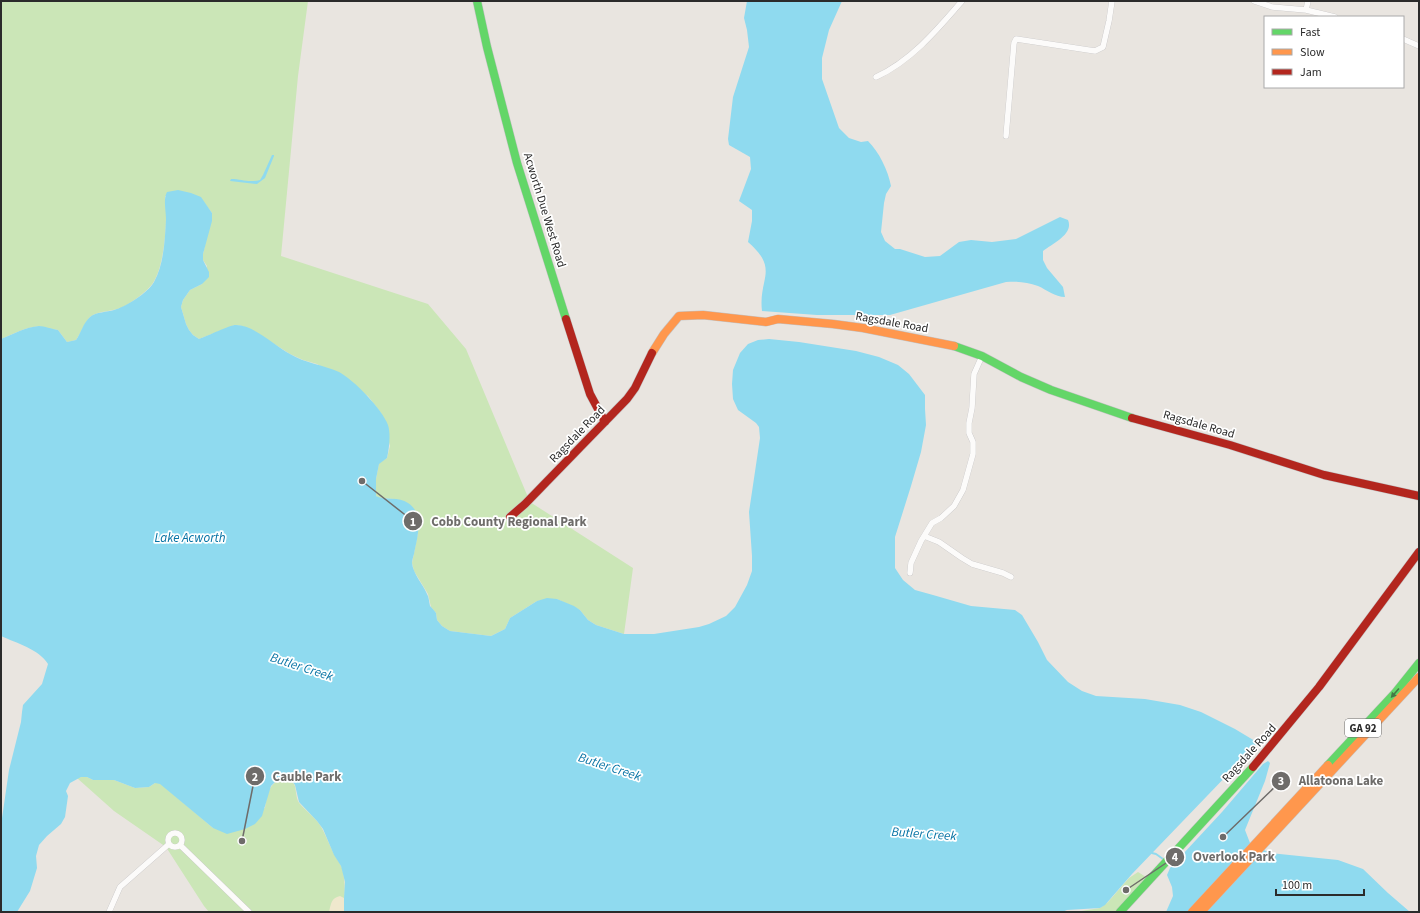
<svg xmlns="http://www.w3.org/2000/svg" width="1420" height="913" font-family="'Source Sans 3',sans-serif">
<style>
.green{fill:#cbe6b7}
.sand{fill:#efe8cd}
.water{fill:#8fdaef}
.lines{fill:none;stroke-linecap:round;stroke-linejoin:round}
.stream{stroke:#8fdaef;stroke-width:2}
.street-casing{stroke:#c2c1c2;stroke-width:6}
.fast-casing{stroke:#c2c1c2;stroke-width:9}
.slow-casing{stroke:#c2c1c2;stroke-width:9}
.jam-casing{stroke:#c2c1c2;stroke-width:9}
.street{stroke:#fcfbfa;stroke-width:5.5}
.fast{stroke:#63d668;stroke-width:8}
.slow{stroke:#ff974d;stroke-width:8}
.jam{stroke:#b3261e;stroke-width:8}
.oneway{fill:#447846}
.labels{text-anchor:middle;stroke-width:3.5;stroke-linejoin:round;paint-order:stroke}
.shield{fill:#fff;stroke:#6b6b6b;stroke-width:1}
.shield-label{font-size:11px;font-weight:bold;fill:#2b2b2b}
.street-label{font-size:12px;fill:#2b2b2b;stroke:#fff}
.water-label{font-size:13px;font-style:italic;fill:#0572a4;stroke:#fff}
.leader{fill:none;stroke:#6e6c6a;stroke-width:1.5}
.callout-dot{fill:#6e6c6a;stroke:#fff;stroke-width:1.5}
.mark-label{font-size:12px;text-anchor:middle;font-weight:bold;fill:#fff}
.callout-label{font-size:13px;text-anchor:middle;font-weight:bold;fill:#6e6c6a;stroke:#fff;stroke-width:3.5;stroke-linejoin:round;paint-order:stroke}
</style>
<rect width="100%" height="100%" fill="#e9e5e0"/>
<!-- green -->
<path class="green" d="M 1,1 L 308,1 L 298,76 L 281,256 L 428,304 L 466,349 L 530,502 L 633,568 L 624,634 L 596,625 L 588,620 L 580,610 L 557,599 L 537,601 L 510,618 L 505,629 L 491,636 L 450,631 L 442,626 L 437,620 L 436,613 L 431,607 L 428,594 L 414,571 L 412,563 L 418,533 L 394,499 L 379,498 L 376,496 L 376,479 L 379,463 L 387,458 L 390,446 L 381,413 L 368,396 L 317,364 L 303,360 L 290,354 L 268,340 L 242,326 L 235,325 L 199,339 L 193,335 L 189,330 L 186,324 L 181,307 L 183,300 L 190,290 L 202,284 L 207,266 L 203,260 L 203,254 L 212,213 L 200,197 L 165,196 C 168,217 165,265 153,283 C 148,291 133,301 125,306 C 115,312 98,310 90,317 C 84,323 81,333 76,340 L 67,342 L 58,330 C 52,329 47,328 42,327 C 30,324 12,335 1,339 Z
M 81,777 L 87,777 L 93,780 L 114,780 L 135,788 L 149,787 L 155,783 L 160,783 L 213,828 L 265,808 C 267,795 269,782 283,779 C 287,779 291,780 294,784 C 297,790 295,798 300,804 C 305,810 312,815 317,821 C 325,831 328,843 334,854 C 337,860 342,865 343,872 C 346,885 344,899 344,912 L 209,912 L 204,906 L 166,847 L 114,811 L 77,778 Z
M 1138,872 L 1146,877 L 1116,912 L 1075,912 L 1100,908 L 1108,902 L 1129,878 Z"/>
<!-- sand -->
<path class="sand" d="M 340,896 L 344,898 L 344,912 L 329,912 C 331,904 331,898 340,896 Z"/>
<!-- water -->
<path class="water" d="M 747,1 L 842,1 L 829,30 L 822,58 L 822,79 L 839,128 L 849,138 L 861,142 L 868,141 C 879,152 888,170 891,186 L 886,194 L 884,203 L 881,232 L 885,241 L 895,249 L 900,249 L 925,257 L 940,256 L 959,242 L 971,240 L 992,242 L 1016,239 L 1060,217 L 1068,220 C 1074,234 1053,243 1043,251 L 1043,260 L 1047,268 L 1063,287 L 1065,297 C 1055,297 1047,290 1038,286 C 1027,282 1017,281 1006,282 L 890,315 L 817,315 L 762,311 C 758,278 780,270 748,242 L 752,221 L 752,210 L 739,201 L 751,169 L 750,157 L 729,145 L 728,139 L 733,97 L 749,47 L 747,30 L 744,18 Z
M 272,155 L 274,155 L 274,156 L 265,178 L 257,184 L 230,181 L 231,179 C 242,179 248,183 260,180 L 263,175 Z
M 178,190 L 191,193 L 201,197 L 212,213 L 212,221 L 203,254 L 203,260 L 209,272 L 209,277 L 202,284 L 190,290 L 183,300 L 181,307 L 186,324 L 189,330 L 193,335 L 199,339 C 208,336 229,325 236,325 C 254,325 275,346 290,354 C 305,363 323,365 339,372 C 354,380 382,409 388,425 C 391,435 389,449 387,458 L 379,464 L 376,479 L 376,496 C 385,501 399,496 408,503 C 425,514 417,538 414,554 C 413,557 412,561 412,563 C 413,574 423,584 427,594 C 429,597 429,602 430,606 C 432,608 434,610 436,613 L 437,620 L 442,626 L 450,631 L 491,636 L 505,629 L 510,618 L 537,601 L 547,598 L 557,599 L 574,606 L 580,610 L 588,620 L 596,625 L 624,634 L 654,634 L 699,627 L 709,624 L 726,616 L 735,607 L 747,585 L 752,571 L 752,556 L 749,512 L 760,438 L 759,427 L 756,423 L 738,410 L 733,399 L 732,384 L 733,370 L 740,353 L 748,344 L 758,340 L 769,339 L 799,342 L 856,351 L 879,357 L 898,365 L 909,374 L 925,395 L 925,409 L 926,425 L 921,452 L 911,486 L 895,537 L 895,568 L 903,580 L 915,590 L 933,595 L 971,606 L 1015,610 L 1022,615 L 1038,642 L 1047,660 L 1068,682 L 1082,691 L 1096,696 L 1145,699 L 1180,705 L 1201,712 L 1235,729 L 1255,741 L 1257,744 L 1132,874 L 1105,905 L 1100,908 L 1067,910 L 1062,912 L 344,912 L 344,898 L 345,882 L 341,866 L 334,855 L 323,829 L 317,821 L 299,802 L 295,785 L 291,780 L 285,779 L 276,781 L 271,786 L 262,816 L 255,824 L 245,829 L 227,834 L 213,828 L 160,784 L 155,783 L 149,787 L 135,788 L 114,780 L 93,780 L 87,777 L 81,777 L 70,783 L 66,791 L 68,796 L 65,817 L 61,824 L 47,836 L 39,845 L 36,856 L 37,868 L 30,891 L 17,912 L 1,912 L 1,825 L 9,770 L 21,722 L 22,712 L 23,705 L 42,684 L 48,664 C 39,649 16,643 1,636 L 1,339 C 14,334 25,327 39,326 C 44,326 52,329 58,330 L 67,342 L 76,340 C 81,333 83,323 90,317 C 96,312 107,312 114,310 C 125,307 148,293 154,282 C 164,264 165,239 166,219 C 166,211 163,199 167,192 Z
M 1268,761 L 1270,763 L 1265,781 L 1245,830 L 1250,843 L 1270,853 L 1338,860 L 1363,869 L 1388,893 L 1410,912 L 1166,912 L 1173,896 L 1172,887 L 1167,875 L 1170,868 L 1222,812 L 1263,764 Z"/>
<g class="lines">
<!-- stream -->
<path class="stream" d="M 1152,853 L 1156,854 L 1163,859"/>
<defs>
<path id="street" d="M 1254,1 L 1272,7 L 1306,10 L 1335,17
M 1306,10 L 1308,1
M 1403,39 L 1419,46
M 876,77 C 911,61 937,30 962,1
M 1006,136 L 1014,43 L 1016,39 L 1095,51 L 1103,47 L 1109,21 L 1112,1
M 924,536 L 939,542 L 962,558 L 972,564 L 1003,573 L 1011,577
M 910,573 L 911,563 L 921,541 L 932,523 L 941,518 L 954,506 L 963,490 L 973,454 L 973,442 L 969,433 L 969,423 L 972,408 L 974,374 L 982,356
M168 840a7 7 0 1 1 14 0a7 7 0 1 1-14 0Z
M 180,845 L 249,912
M 109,912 L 120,887 L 169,844"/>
<path id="fast" d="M 477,1 L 487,47 L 517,163 L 566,319
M 954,346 L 982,356 L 1021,377 L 1051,390 L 1132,418
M 1328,765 L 1395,693 L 1419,663
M 1120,912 L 1253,767"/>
<path id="slow" d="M 652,353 L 664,334 L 679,316 L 703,315 L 766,322 L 778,319 L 833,324 L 863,328 L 954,346
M 1192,912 L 1328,765
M 1201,912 L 1419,677"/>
<path id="jam" d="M 566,319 L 590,394 L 605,422
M 1132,418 L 1230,445 L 1324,475 L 1419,496
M 510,517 L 525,504 L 627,399 L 635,388 L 652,353
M 1253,767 L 1319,687 L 1419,552"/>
</defs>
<!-- street casing -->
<use href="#street" class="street-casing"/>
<!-- fast casing -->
<use href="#fast" class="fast-casing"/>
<!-- slow casing -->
<use href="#slow" class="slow-casing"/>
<!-- jam casing -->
<use href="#jam" class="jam-casing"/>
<!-- street -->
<use href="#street" class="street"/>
<!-- fast -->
<use href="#fast" class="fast"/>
<!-- slow -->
<use href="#slow" class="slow"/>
<!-- jam -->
<use href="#jam" class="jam"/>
</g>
<!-- one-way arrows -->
<defs><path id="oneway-solid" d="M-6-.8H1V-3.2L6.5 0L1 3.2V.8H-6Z"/></defs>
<use class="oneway" href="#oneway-solid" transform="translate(1395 693) rotate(131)"/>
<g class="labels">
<!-- shield labels -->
<rect class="shield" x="1345" y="719" width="36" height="18" rx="3"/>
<g class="shield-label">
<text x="1363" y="732">GA 92</text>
</g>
<!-- street labels -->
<g class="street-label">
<text transform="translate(545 210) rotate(73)" y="4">Acworth Due West Road</text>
<text transform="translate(892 322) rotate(10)" y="4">Ragsdale Road</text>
<text transform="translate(1199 424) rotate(16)" y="4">Ragsdale Road</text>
<text transform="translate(577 434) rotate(-46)" y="4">Ragsdale Road</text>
<text transform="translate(1249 753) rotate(-48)" y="4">Ragsdale Road</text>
</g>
<!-- water labels -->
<g class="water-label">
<text x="190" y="542">Lake Acworth</text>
<text transform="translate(302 666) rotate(18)" y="5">Butler Creek</text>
<text transform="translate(610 766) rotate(18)" y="5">Butler Creek</text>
<text transform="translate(924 833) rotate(4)" y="5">Butler Creek</text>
</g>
</g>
<!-- callouts -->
<path class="leader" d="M362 481L413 521M242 841L255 776M1223 837L1281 781M1126 890L1175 857"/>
<g class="callout-dot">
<circle cx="362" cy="481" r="4"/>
<circle cx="242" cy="841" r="4"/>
<circle cx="1223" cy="837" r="4"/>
<circle cx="1126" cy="890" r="4"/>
<circle cx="413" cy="521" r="10"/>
<circle cx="255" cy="776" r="10"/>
<circle cx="1281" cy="781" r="10"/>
<circle cx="1175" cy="857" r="10"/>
</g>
<g class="mark-label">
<text x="413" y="526">1</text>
<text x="255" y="781">2</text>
<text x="1281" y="785">3</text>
<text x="1175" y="861">4</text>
</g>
<g class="callout-label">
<text x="509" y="526">Cobb County Regional Park</text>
<text x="307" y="781">Cauble Park</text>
<text x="1341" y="785">Allatoona Lake</text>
<text x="1234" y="861">Overlook Park</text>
</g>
<!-- border -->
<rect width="1420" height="913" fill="none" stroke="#2b2b2b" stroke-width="4"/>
<!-- legend -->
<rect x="1264" y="16" width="140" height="72" fill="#ffffff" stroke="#aaaaaa"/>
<rect x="1272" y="29" width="20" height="6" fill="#63d668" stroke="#aaaaaa"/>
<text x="1300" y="36" font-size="12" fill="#2b2b2b">Fast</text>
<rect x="1272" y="49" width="20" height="6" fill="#ff974d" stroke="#aaaaaa"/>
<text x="1300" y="56" font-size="12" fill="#2b2b2b">Slow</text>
<rect x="1272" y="69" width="20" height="6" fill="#b3261e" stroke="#aaaaaa"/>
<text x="1300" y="76" font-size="12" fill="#2b2b2b">Jam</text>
<!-- scale -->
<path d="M1276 889v6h88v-6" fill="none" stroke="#2b2b2b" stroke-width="2"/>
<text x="1282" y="889" font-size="12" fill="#2b2b2b" stroke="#ffffff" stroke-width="3" paint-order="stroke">100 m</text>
</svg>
